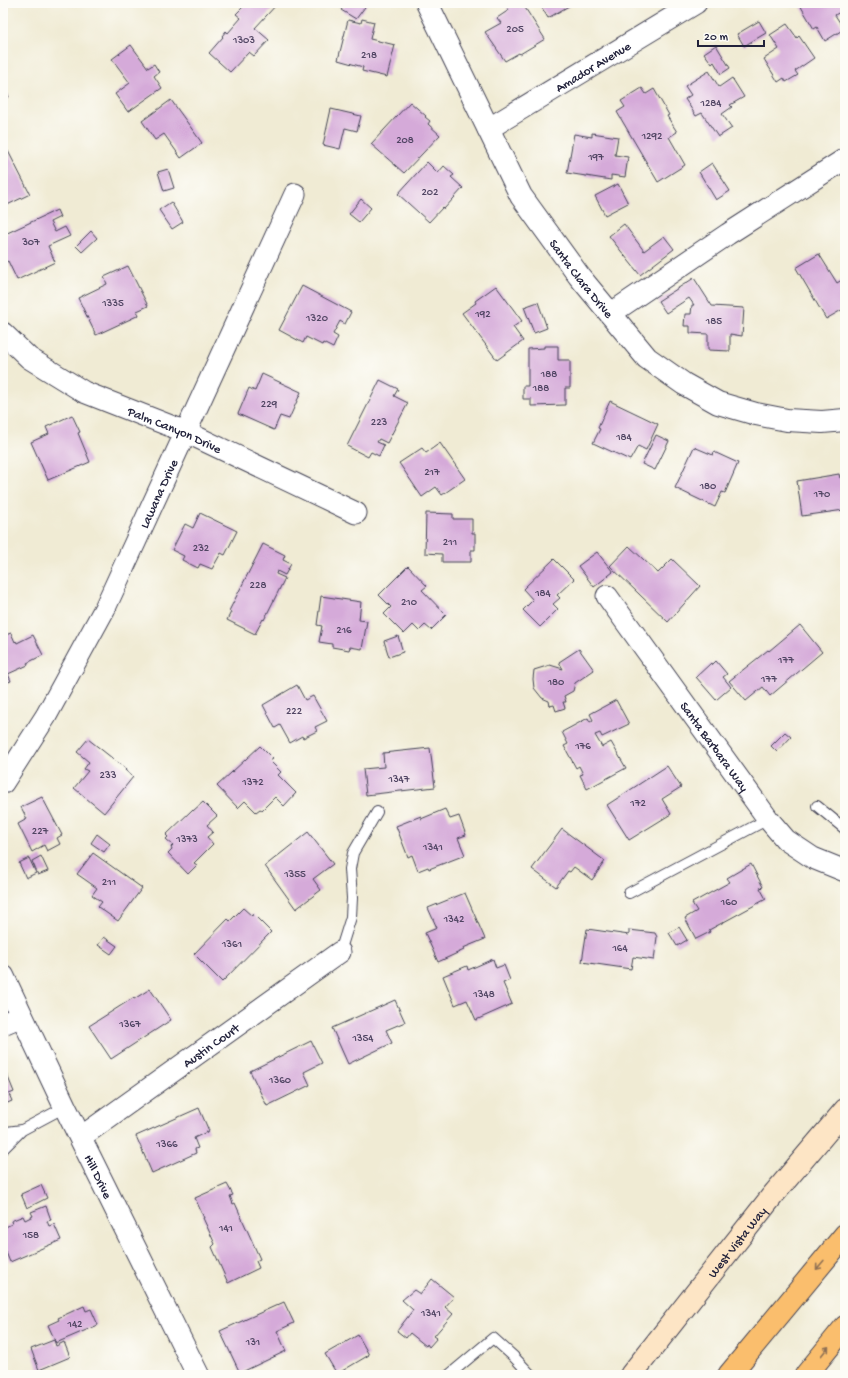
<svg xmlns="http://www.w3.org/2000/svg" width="848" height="1378" font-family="'Gochi Hand',sans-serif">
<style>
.building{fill:#d5aad9}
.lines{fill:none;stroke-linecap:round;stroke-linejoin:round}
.service-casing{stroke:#414052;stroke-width:12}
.minor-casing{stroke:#414052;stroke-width:23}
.tertiary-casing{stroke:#414052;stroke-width:24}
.secondary-casing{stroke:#414052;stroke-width:24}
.motorway-casing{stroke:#414052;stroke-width:24}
.service{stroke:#fff;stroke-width:10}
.minor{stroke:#fff;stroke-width:21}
.tertiary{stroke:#fff;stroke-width:22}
.secondary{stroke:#fde5c5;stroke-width:22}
.motorway{stroke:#fabe6d;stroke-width:22}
.oneway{stroke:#8e7054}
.labels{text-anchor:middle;stroke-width:3;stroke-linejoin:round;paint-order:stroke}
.number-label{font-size:11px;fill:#4f4462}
.street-label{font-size:13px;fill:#22223b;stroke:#fdfcf7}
</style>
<rect width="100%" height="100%" fill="#fdfcf7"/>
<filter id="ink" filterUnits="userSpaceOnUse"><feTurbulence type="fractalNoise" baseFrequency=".025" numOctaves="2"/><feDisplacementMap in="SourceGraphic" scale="8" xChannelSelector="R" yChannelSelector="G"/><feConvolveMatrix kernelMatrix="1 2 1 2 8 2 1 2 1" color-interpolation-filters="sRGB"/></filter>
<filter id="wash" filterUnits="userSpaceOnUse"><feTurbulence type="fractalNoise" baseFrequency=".012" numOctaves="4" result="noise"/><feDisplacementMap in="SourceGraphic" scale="16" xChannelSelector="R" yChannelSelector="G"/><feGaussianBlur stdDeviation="0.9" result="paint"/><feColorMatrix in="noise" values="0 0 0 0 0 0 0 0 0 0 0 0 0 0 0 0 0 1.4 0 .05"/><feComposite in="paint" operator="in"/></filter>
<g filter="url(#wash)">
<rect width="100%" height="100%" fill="#f0ebd4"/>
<g id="blocks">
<!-- building -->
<path class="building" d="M 247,3 L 278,3 L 255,28 L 269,40 L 254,56 L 249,52 L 230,72 L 209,53 L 223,37 L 222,36 L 226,31 L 228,33 L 241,18 L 236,14 Z
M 347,3 L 368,3 L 356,19 L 341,10 Z
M 511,3 L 522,3 L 545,39 L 520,54 L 519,53 L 505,61 L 485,32 L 501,23 L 497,18 L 509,10 L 506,6 Z
M 539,3 L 574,3 L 548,18 Z
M 803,3 L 845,3 L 845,9 L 835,15 L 844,29 L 825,41 L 817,27 L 814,29 L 800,5 Z
M 362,19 L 374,22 L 370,39 L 395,45 L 387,77 L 362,71 L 363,67 L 338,60 L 348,20 L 361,23 Z
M 759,21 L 766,33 L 744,46 L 737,34 Z
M 787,24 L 797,38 L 799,36 L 814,58 L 795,71 L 798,75 L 786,82 L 784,78 L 778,82 L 764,59 L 779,49 L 770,35 Z
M 131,45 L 148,68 L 154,64 L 159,72 L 154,76 L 162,88 L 128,112 L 115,94 L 130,83 L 112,59 Z
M 716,45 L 730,68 L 721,74 L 714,62 L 712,64 L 704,53 Z
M 709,71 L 719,87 L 732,78 L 744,97 L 730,105 L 732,107 L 722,114 L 732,128 L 718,137 L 702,113 L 696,116 L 685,99 L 691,95 L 685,86 Z
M 3,85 L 9,97 L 3,100 Z
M 642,88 L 646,94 L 654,89 L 669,115 L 667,116 L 677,132 L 669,137 L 685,165 L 658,182 L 617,112 L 625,107 L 621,101 Z
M 171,100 L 202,143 L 181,158 L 164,134 L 155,140 L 142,121 Z
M 410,102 L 426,116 L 425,117 L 430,121 L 428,124 L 440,135 L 404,173 L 371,144 Z
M 331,109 L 361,116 L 357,131 L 345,128 L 340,149 L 323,145 Z
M 592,133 L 618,137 L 615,155 L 628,157 L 625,177 L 611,175 L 611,180 L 567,173 L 574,134 L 592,137 Z
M 8,151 L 30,194 L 3,207 L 3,154 Z
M 427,162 L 438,173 L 444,166 L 454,175 L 451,177 L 463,188 L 444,209 L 443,207 L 429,222 L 398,194 Z
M 712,163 L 730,191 L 716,200 L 699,172 Z
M 168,169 L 174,188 L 164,191 L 158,172 Z
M 618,184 L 628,203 L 605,215 L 595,196 Z
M 361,199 L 371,208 L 359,222 L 349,214 Z
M 171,202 L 183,222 L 172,229 L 159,210 Z
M 57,210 L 60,217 L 50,222 L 55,232 L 65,227 L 70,236 L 48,246 L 55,262 L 17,280 L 8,261 L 3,264 L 3,235 Z
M 624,224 L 644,251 L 664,236 L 674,249 L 640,275 L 609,236 Z
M 91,231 L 97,238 L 82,252 L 76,246 Z
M 819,254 L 837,283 L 845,278 L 845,308 L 826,319 L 796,268 Z
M 128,266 L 148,306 L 137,311 L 139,315 L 96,335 L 78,298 L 107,284 L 104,277 Z
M 694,278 L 712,306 L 744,308 L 742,336 L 730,334 L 730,351 L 708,350 L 708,334 L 690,333 L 690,326 L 684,326 L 685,314 L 691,314 L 692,305 L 694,305 L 689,298 L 666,313 L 658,301 Z
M 302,286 L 351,312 L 345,324 L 340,321 L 333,334 L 338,337 L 333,348 L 323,343 L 322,345 L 306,337 L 303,343 L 279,330 Z
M 496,286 L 522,321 L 513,327 L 523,341 L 497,360 L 462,313 L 476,303 L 475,301 Z
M 538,302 L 547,328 L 534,333 L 524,307 Z
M 544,346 L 558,346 L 558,360 L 570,360 L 570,388 L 565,388 L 565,405 L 531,406 L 531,399 L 523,399 L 523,386 L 528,386 L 528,349 L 544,348 Z
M 262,374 L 301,392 L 289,419 L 280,416 L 274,430 L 238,414 L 249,388 L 255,391 Z
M 380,380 L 398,389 L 394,396 L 408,403 L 387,443 L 379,439 L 377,442 L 384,445 L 379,456 L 371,452 L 368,457 L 347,446 Z
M 610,401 L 658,424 L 646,450 L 638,446 L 630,460 L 593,443 L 600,429 L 598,428 Z
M 72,415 L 80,432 L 78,433 L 90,462 L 48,480 L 31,442 L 49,434 L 46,427 Z
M 656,435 L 669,441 L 655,470 L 642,464 Z
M 440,443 L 465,479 L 442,495 L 436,487 L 422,497 L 399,463 L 422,448 L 426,453 Z
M 694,447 L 713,455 L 714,452 L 738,463 L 725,493 L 722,492 L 715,507 L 675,488 Z
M 839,474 L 840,478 L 845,477 L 844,510 L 802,516 L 797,481 Z
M 200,513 L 237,531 L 225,555 L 221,553 L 212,569 L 200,564 L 198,568 L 182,560 L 184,556 L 172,550 L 185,524 L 193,528 Z
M 426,513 L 453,514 L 453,519 L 472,519 L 472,533 L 475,533 L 475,550 L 471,550 L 471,562 L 442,562 L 442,554 L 425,553 Z
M 263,544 L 285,555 L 283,560 L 291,564 L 285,575 L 277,571 L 276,574 L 285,578 L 264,620 L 263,619 L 255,634 L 227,620 L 231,612 L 229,611 Z
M 629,546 L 658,573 L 672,559 L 700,586 L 668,622 L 610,566 Z
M 597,552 L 613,572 L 594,587 L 578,566 Z
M 554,559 L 574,579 L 557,595 L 560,598 L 553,604 L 558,609 L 540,627 L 523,610 L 533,600 L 523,589 Z
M 408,566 L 427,586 L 422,590 L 446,615 L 431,630 L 425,625 L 419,631 L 413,625 L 404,634 L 384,614 L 391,607 L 379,595 Z
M 321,596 L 361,602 L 359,620 L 367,621 L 362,649 L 350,647 L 349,650 L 332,647 L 332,644 L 319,642 L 322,626 L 317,625 Z
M 800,625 L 822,652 L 770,696 L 763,687 L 746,701 L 729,681 L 768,650 L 769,651 Z
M 11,633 L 15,642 L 16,641 L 17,643 L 33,635 L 43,655 L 27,663 L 28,665 L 8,674 L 11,681 L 3,684 L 3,636 Z
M 398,636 L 403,652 L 389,657 L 384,641 Z
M 579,649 L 594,670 L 575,683 L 573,691 L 564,696 L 566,702 L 563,702 L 565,708 L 556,711 L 554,705 L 550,706 L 549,701 L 542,698 L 534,688 L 533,679 L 534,670 L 550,665 L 563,669 L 559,662 Z
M 716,661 L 727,674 L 723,677 L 731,687 L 716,700 L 696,677 L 711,663 L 712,665 Z
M 297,685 L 305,700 L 313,696 L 327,721 L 315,727 L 317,731 L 303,738 L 302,736 L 290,743 L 280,725 L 275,728 L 263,705 Z
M 616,700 L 629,724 L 602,737 L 600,733 L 595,735 L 602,747 L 611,742 L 626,768 L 587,789 L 580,775 L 583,774 L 579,766 L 576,768 L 564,746 L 568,744 L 562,732 L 588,718 L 590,722 L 593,720 L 590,714 Z
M 785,732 L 791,737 L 777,752 L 771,746 Z
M 88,739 L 126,769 L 125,770 L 133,777 L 104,813 L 74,788 L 88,771 L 84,769 L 89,762 L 77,752 Z
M 260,746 L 273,759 L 270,761 L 281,772 L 278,775 L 296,793 L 284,806 L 275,797 L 262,810 L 260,809 L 256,812 L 245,801 L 238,808 L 217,786 Z
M 430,748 L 435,787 L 366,795 L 363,769 L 384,767 L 383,753 Z
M 667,766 L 681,787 L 662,799 L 671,814 L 629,840 L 607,805 Z
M 42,797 L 62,835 L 57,838 L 60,844 L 47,851 L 44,845 L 32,852 L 18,824 L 27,819 L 21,807 Z
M 203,802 L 217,816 L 207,825 L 213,832 L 207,837 L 213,844 L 194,863 L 197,865 L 188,874 L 168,853 L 172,849 L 171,847 L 173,845 L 166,839 L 168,837 L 166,835 L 192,810 L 193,811 Z
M 445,809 L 450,819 L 459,816 L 466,835 L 458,838 L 465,855 L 429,869 L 428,867 L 418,871 L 412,855 L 408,857 L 396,826 L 421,816 L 421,819 Z
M 562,829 L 605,861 L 592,880 L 574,867 L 570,872 L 568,871 L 556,887 L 532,869 Z
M 308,832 L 333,864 L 313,879 L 321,890 L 296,909 L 265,866 Z
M 97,834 L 110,844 L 104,852 L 91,843 Z
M 93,853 L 142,888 L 118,921 L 98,907 L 102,902 L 92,895 L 97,888 L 77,874 Z
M 41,856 L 48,871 L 38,875 L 32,861 Z
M 29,858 L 36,873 L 26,878 L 19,863 Z
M 751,864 L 763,887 L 760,888 L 766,899 L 709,930 L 710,932 L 696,939 L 685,918 L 697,911 L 692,903 L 730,882 L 727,878 Z
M 465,893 L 485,939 L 463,948 L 464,950 L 438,962 L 425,933 L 437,928 L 428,908 Z
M 243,908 L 252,916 L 253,914 L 271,932 L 222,982 L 194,954 L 228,919 L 230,921 Z
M 679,927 L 687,940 L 677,946 L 669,933 Z
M 587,929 L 629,935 L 629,930 L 655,933 L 657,937 L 654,960 L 633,957 L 631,969 L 582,962 Z
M 104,937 L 117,946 L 111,954 L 98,945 Z
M 493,959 L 496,968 L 504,965 L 510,980 L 503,983 L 512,1004 L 476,1020 L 467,1000 L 455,1005 L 443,976 L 467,966 L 468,970 Z
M 150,989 L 171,1020 L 111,1059 L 89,1026 L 133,998 L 134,999 Z
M 395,1000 L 405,1022 L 386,1030 L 392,1043 L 348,1064 L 332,1028 Z
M 311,1041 L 322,1063 L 304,1072 L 310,1085 L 267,1106 L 250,1071 Z
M 3,1065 L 14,1092 L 9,1094 L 12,1101 L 3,1105 Z
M 199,1108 L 209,1131 L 194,1138 L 198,1148 L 195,1149 L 196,1153 L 152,1173 L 136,1136 Z
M 227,1184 L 233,1195 L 230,1196 L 233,1204 L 235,1203 L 260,1259 L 256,1261 L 259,1268 L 228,1283 L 212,1247 L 215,1244 L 203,1218 L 204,1218 L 195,1198 Z
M 41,1185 L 47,1198 L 27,1208 L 21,1194 Z
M 46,1206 L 51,1220 L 47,1221 L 49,1226 L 54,1224 L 61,1240 L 10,1262 L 3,1245 L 3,1228 L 12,1224 L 11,1221 L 23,1216 L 25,1220 L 33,1216 L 31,1212 Z
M 432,1279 L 454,1297 L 445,1307 L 453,1314 L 434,1336 L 437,1338 L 429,1347 L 427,1344 L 426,1346 L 410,1333 L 406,1338 L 397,1331 L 413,1310 L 402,1300 L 414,1290 L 420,1294 Z
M 284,1302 L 294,1323 L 277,1331 L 286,1351 L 240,1373 L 220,1331 Z
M 84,1306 L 86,1311 L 91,1309 L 98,1325 L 56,1343 L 48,1325 L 59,1320 L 58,1318 Z
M 358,1335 L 369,1355 L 337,1374 L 325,1354 Z
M 54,1340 L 56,1346 L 64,1342 L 70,1357 L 39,1370 L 31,1349 Z"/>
</g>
</g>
<g filter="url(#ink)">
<use href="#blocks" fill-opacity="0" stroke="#414052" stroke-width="1"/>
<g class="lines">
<defs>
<path id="service" d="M 817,806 L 845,829
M 629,893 L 768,819
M 340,952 L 351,917 L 352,898 L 350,869 L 353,853 L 377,812
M 3,1134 L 7,1132 L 22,1130
M 3,1149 L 22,1130 L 65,1107
M 449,1375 L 493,1338 L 513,1356 L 531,1375"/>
<g id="minor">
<path id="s1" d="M 488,129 L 696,3"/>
<path d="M 610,314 L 728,234 L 845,159"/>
<path id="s2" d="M 3,333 L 29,358 L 84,392 L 186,432 L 356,513"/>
<path id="s3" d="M 607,596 L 768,819 L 786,840 L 813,858 L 845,871"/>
<path id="s4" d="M 3,783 L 46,716 L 105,608 L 295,194"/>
<path d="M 3,1024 L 22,1016"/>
<path id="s5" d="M 81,1137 L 340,952"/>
</g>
<g id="tertiary">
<path id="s6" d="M 427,3 L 521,196 L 579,276 L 647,358 L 684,384 L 718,403 L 756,414 L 787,420 L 822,422 L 845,420"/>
<path id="s7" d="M 3,976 L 65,1107 L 198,1375"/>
</g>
<g id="secondary">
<path id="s8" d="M 631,1375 L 773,1195 L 845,1110"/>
</g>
<path id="motorway" d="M 729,1375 L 845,1235
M 806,1375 L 845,1327"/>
</defs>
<!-- service casing -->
<use href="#service" class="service-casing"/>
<!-- minor casing -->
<use href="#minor" class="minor-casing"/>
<!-- tertiary casing -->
<use href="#tertiary" class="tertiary-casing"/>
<!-- secondary casing -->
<use href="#secondary" class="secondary-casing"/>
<!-- motorway casing -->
<use href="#motorway" class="motorway-casing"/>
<!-- service -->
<use href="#service" class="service"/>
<!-- minor -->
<use href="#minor" class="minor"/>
<!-- tertiary -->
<use href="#tertiary" class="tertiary"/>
<!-- secondary -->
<use href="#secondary" class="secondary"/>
<!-- motorway -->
<use href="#motorway" class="motorway"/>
</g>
<!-- one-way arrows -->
<defs><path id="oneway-shaft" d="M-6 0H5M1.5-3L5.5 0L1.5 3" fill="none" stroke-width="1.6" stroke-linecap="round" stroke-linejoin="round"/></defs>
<g class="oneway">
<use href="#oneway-shaft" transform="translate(820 1265) rotate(130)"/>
<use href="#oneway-shaft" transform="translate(825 1351) rotate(-51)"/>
</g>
</g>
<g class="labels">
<!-- number labels -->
<g class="number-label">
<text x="515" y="32">205</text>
<text x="244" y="43">1303</text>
<text x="369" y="58">218</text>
<text x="711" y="106">1284</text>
<text x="652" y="139">1292</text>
<text x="405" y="143">208</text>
<text x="596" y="160">197</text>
<text x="430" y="195">202</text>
<text x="31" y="245">307</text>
<text x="113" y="306">1335</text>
<text x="483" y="317">192</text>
<text x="317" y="321">1320</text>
<text x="714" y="324">185</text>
<text x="549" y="377">188</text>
<text x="541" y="391">188</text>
<text x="269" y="407">229</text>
<text x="379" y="425">223</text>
<text x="624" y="440">184</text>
<text x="432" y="475">217</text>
<text x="708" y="489">180</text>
<text x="822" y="497">170</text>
<text x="450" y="545">211</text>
<text x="201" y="551">232</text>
<text x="258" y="588">228</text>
<text x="543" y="596">184</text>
<text x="409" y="605">210</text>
<text x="344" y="633">216</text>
<text x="786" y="663">177</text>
<text x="769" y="682">177</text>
<text x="556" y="685">180</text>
<text x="294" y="714">222</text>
<text x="583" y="749">176</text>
<text x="108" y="778">233</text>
<text x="399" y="782">1347</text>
<text x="253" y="785">1372</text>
<text x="638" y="806">172</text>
<text x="40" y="834">227</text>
<text x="187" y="842">1373</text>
<text x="433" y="850">1341</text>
<text x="295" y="877">1355</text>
<text x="109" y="885">211</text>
<text x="729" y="905">160</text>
<text x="454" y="922">1342</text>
<text x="232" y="947">1361</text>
<text x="620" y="951">164</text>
<text x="484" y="997">1348</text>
<text x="130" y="1027">1367</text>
<text x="363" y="1041">1354</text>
<text x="280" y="1083">1360</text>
<text x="167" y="1147">1366</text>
<text x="226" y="1231">141</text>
<text x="31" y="1238">158</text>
<text x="431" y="1316">1341</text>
<text x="75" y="1327">142</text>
<text x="253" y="1345">131</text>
</g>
<!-- street labels -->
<g class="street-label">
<text dy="5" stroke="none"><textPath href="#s1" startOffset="122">Amador Avenue</textPath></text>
<text dy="5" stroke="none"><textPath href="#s6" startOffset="317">Santa Clara Drive</textPath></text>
<text dy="5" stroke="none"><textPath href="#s2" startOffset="199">Palm Canyon Drive</textPath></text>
<text dy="5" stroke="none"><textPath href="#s4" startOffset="329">Lawana Drive</textPath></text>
<text dy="5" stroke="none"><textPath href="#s3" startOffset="185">Santa Barbara Way</textPath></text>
<text dy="5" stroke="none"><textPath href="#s5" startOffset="159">Austin Court</textPath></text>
<text dy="5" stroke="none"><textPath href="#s7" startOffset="222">Hill Drive</textPath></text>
<text dy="5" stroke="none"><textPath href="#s8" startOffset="170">West Vista Way</textPath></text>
</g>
</g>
<!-- margin -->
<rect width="848" height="1378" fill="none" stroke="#fdfcf7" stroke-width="16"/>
<!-- scale -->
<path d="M698 40v6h66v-6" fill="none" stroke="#22223b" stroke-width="2"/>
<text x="704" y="40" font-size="12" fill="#22223b" stroke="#fdfcf7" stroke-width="3" paint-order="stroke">20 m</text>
</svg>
